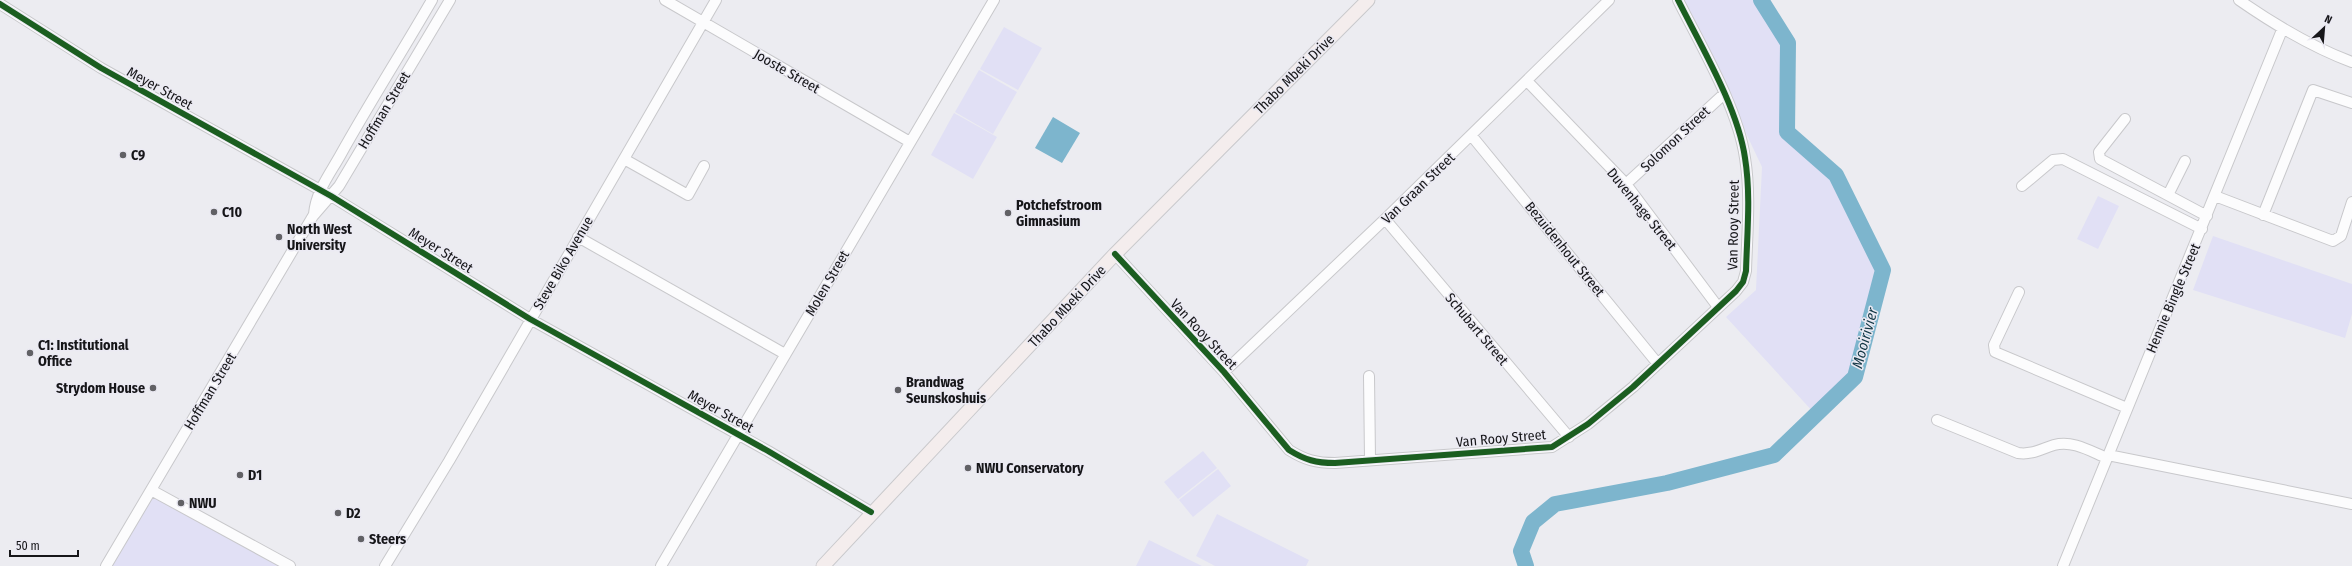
<svg xmlns="http://www.w3.org/2000/svg" width="2352" height="566" font-family="'Fira Sans Condensed',sans-serif">
<style>
.green{fill:#e1e0f5}
.water{fill:#7db5cd}
.lines{fill:none;stroke-linecap:round;stroke-linejoin:round}
.river{stroke:#7db5cd;stroke-width:16}
.minor-casing{stroke:#c8c8cb;stroke-width:12}
.major-casing{stroke:#c9c9cc;stroke-width:15}
.minor{stroke:#fcfcfd;stroke-width:10}
.major{stroke:#f4eded;stroke-width:13}
.cycleway-casing{stroke:#ebeaf3;stroke-width:8}
.cycleway{stroke:#1b5e20;stroke-width:6}
.poi-dot{fill:#616165;stroke:#ebeaf3;stroke-width:1.5}
.labels{text-anchor:middle;stroke-width:3;stroke-linejoin:round;paint-order:stroke}
.street-label{font-size:14px;fill:#161619;stroke:#ebeaf3}
.poi-label{font-size:14px;font-weight:bold;fill:#161619;stroke:#ebeaf3;text-anchor:start}
.water-label{font-size:15px;font-style:italic;fill:#123745;stroke:#ebeaf3}
</style>
<rect width="100%" height="100%" fill="#ececf1"/>
<!-- green -->
<path class="green" d="M 1683,0 L 1761,0 L 1788,43 L 1787,132 L 1836,175 L 1883,270 L 1855,377 L 1815,414 L 1726,317 L 1756,290 L 1762,167 Z
M 1004,27 L 1042,48 L 1018,90 L 980,69 Z
M 979,70 L 1017,92 L 993,134 L 955,112 Z
M 954,113 L 997,137 L 973,179 L 931,155 Z
M 2098,196 L 2119,206 L 2098,249 L 2077,239 Z
M 2213,236 L 2352,284 L 2352,314 L 2345,338 L 2193,290 Z
M 1203,451 L 1217,468 L 1178,499 L 1164,482 Z
M 1218,469 L 1231,486 L 1193,517 L 1179,500 Z
M 156,490 L 288,566 L 112,566 Z
M 1217,514 L 1309,560 L 1306,566 L 1215,566 L 1196,556 Z
M 1149,540 L 1202,566 L 1136,566 Z"/>
<!-- water -->
<path class="water" d="M 1053,117 L 1080,133 L 1062,163 L 1035,148 Z"/>
<g class="lines">
<!-- river -->
<path class="river" d="M 1526,566 L 1521,551 L 1533,522 L 1555,504 L 1667,483 L 1774,455 L 1855,377 L 1883,270 L 1836,175 L 1787,132 L 1788,43 L 1761,0"/>
<defs>
<path id="minor" d="M 665,0 L 910,142
M 2239,0 C 2275,25 2311,47 2352,62
M 0,4 L 101,68 L 331,196 L 530,319 L 768,451 L 871,512
M 1527,81 L 1626,184 L 1718,307
M 2125,119 L 2099,152 L 2100,159 L 2207,216
M 1471,135 L 1658,364
M 624,159 L 688,195 L 704,166
M 1626,184 L 1724,94
M 2022,186 L 2053,160 L 2063,159 L 2202,229
M 2168,195 L 2185,161
M 2215,196 L 2333,241 L 2341,236 L 2352,202
M 314,214 C 316,191 330,174 341,154 C 370,102 402,52 432,0
M 2263,215 L 2313,90 L 2352,103
M 1385,219 L 1569,437
M 578,237 L 785,354
M 1115,254 L 1224,372 L 1289,450 C 1305,460 1316,463 1335,463 L 1552,447 L 1588,424 L 1633,387 L 1736,291 L 1743,282 L 1746,271 C 1747,234 1751,195 1745,158 C 1738,108 1701,46 1678,0
M 2019,292 L 1994,345 L 1995,352 L 2127,408
M 1224,372 L 1385,219 L 1609,0
M 1369,376 L 1370,459
M 1937,420 L 2018,453 C 2032,455 2041,449 2054,445 C 2073,440 2090,451 2107,458
M 2108,455 L 2352,504
M 151,490 L 290,566
M 106,566 L 313,216 L 339,186 L 450,0
M 385,566 L 449,461 L 716,0
M 661,566 L 994,0
M 2063,566 L 2282,30"/>
<path id="major" d="M 823,566 L 1115,254 L 1368,0"/>
</defs>
<!-- minor casing -->
<use href="#minor" class="minor-casing"/>
<!-- major casing -->
<use href="#major" class="major-casing"/>
<!-- minor -->
<use href="#minor" class="minor"/>
<!-- major -->
<use href="#major" class="major"/>
<defs>
<path id="cycleway" d="M 0,4 L 101,68 L 331,196 L 530,319 L 768,451 L 871,512
M 1115,254 L 1224,372 L 1289,450 C 1305,460 1316,463 1335,463 L 1552,447 L 1588,424 L 1633,387 L 1736,291 L 1743,282 L 1746,271 C 1747,234 1751,195 1745,158 C 1738,108 1701,46 1678,0"/>
</defs>
<!-- cycleway casing -->
<use href="#cycleway" class="cycleway-casing"/>
<!-- cycleway -->
<use href="#cycleway" class="cycleway"/>
</g>
<!-- markers -->
<g class="poi-dot">
<circle cx="123" cy="155" r="4"/>
<circle cx="214" cy="212" r="4"/>
<circle cx="1008" cy="213" r="4"/>
<circle cx="279" cy="237" r="4"/>
<circle cx="30" cy="353" r="4"/>
<circle cx="153" cy="388" r="4"/>
<circle cx="898" cy="390" r="4"/>
<circle cx="968" cy="468" r="4"/>
<circle cx="240" cy="475" r="4"/>
<circle cx="181" cy="503" r="4"/>
<circle cx="338" cy="513" r="4"/>
<circle cx="361" cy="539" r="4"/>
</g>
<g class="labels">
<!-- street labels -->
<g class="street-label">
<text transform="translate(787 71) rotate(30)" y="5">Jooste Street</text>
<text transform="translate(1294 74) rotate(-45)" y="5">Thabo Mbeki Drive</text>
<text transform="translate(160 88) rotate(29)" y="5">Meyer Street</text>
<text transform="translate(384 110) rotate(-59)" y="5">Hoffman Street</text>
<text transform="translate(1675 139) rotate(-43)" y="5">Solomon Street</text>
<text transform="translate(1418 188) rotate(-44)" y="5">Van Graan Street</text>
<text transform="translate(1642 209) rotate(51)" y="5">Duvenhage Street</text>
<text transform="translate(1733 225) rotate(-89)" y="5">Van Rooy Street</text>
<text transform="translate(1565 249) rotate(51)" y="5">Bezuidenhout Street</text>
<text transform="translate(441 250) rotate(32)" y="5">Meyer Street</text>
<text transform="translate(563 263) rotate(-60)" y="5">Steve Biko Avenue</text>
<text transform="translate(827 283) rotate(-60)" y="5">Molen Street</text>
<text transform="translate(2173 298) rotate(-67)" y="5">Hennie Bingle Street</text>
<text transform="translate(1067 306) rotate(-47)" y="5">Thabo Mbeki Drive</text>
<text transform="translate(1477 329) rotate(50)" y="5">Schubart Street</text>
<text transform="translate(1204 334) rotate(47)" y="5">Van Rooy Street</text>
<text transform="translate(210 391) rotate(-59)" y="5">Hoffman Street</text>
<text transform="translate(721 411) rotate(29)" y="5">Meyer Street</text>
<text transform="translate(1501 438) rotate(-5)" y="5">Van Rooy Street</text>
</g>
<!-- poi labels -->
<g class="poi-label">
<text x="131" y="160">C9</text>
<text x="1016" y="210">Potchefstroom<tspan x="1016" dy="16">Gimnasium</tspan></text>
<text x="222" y="217">C10</text>
<text x="287" y="234">North West<tspan x="287" dy="16">University</tspan></text>
<text x="38" y="350">C1: Institutional<tspan x="38" dy="16">Office</tspan></text>
<text x="906" y="387">Brandwag<tspan x="906" dy="16">Seunskoshuis</tspan></text>
<text x="145" y="393" text-anchor="end">Strydom House</text>
<text x="976" y="473">NWU Conservatory</text>
<text x="248" y="480">D1</text>
<text x="189" y="508">NWU</text>
<text x="346" y="518">D2</text>
<text x="369" y="544">Steers</text>
</g>
<!-- water labels -->
<g class="water-label">
<text transform="translate(1865 338) rotate(-75)" y="5">Mooirivier</text>
</g>
</g>
<!-- north arrow -->
<g transform="translate(2324 28) rotate(26)" stroke="#ebeaf3" stroke-width="3" paint-order="stroke">
<path d="M0-3L7 15L0 10L-7 15Z" fill="#161619"/>
<text y="-6" font-size="11" font-weight="bold" text-anchor="middle" fill="#161619">N</text>
</g>
<!-- scale -->
<path d="M10 550v6h68v-6" fill="none" stroke="#161619" stroke-width="2"/>
<text x="16" y="550" font-size="12" fill="#161619" stroke="#ebeaf3" stroke-width="3" paint-order="stroke">50 m</text>
</svg>
